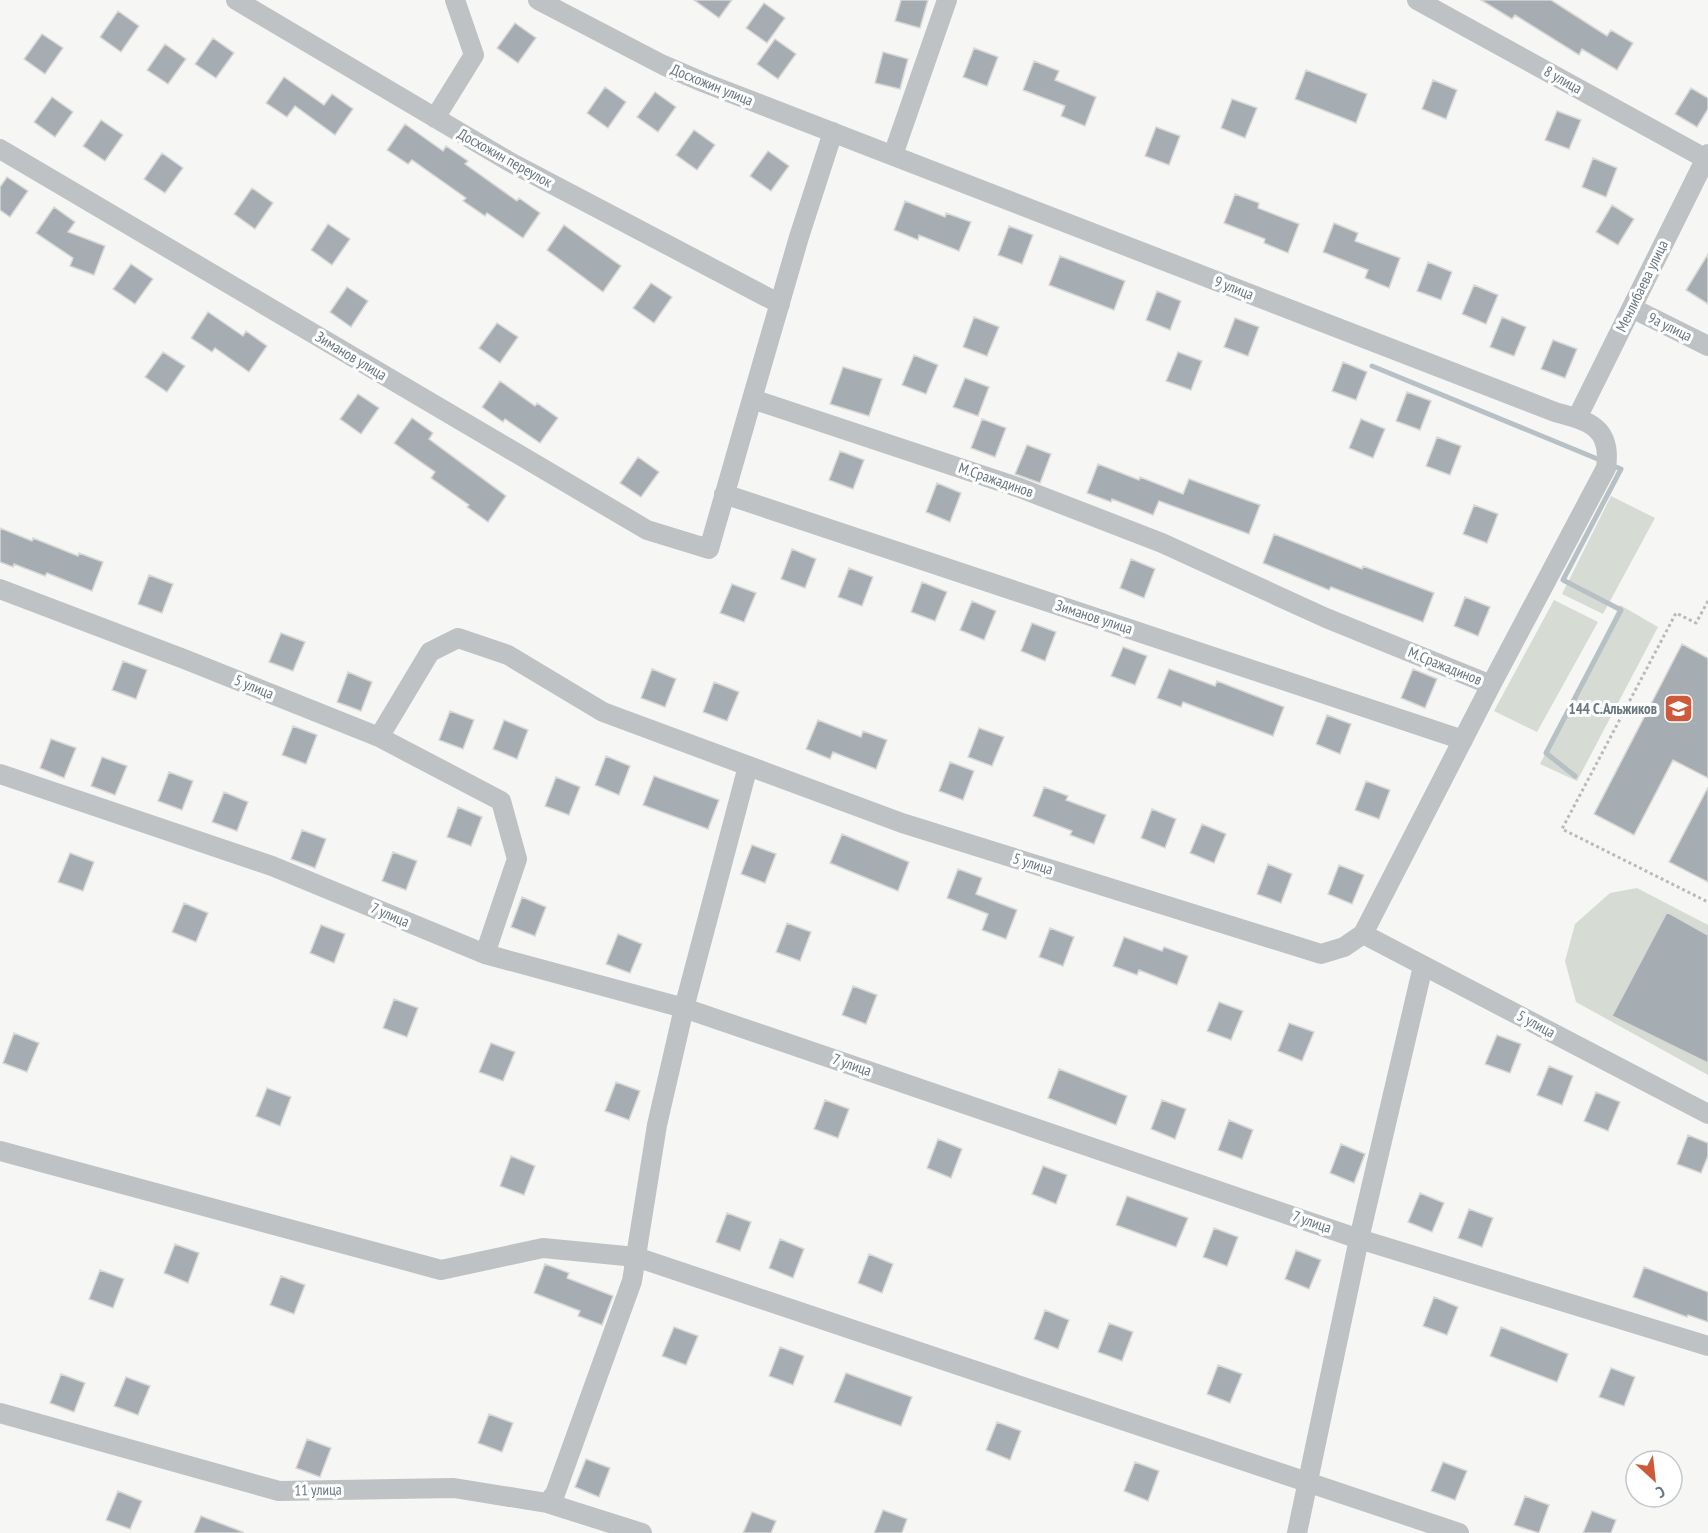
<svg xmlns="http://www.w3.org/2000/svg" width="1708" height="1533" font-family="'PT Sans Narrow',sans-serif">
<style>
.green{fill:#d6dbd4}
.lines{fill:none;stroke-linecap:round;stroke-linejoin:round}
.stream{stroke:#b7c1c5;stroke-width:5}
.building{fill:#a6adb2;stroke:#d8d8d6;stroke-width:1.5}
.path{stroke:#b8bbbd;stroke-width:3;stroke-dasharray:3 3;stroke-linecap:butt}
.minor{stroke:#bec2c5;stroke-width:20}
.labels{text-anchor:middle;stroke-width:6;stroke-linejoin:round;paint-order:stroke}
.street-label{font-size:15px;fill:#697781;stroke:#fff}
.poi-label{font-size:15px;font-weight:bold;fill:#697781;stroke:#fff;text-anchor:end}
</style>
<rect width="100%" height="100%" fill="#f6f6f4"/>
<!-- green -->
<path class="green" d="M 1611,496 L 1655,518 L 1603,614 L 1562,594 Z
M 1554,600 L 1598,622 L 1537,732 L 1494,711 Z
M 1620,605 L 1658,627 L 1577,781 L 1540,764 Z
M 1637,888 L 1708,925 L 1708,1075 L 1576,1002 L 1565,961 L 1575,924 L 1610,893 Z"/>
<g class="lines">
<!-- stream -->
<path class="stream" d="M 1372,366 L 1600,460
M 1575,776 L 1546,753 L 1621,610 L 1563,580 L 1621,469 L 1611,465"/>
</g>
<!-- building -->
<path class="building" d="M 694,0 L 732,0 L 719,18 Z
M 901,0 L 928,0 L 920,28 L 895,21 Z
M 1481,0 L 1551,0 L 1607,36 L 1611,30 L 1633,43 L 1617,70 L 1582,49 L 1579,55 L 1515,15 L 1512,19 Z
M 764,3 L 785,18 L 767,43 L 746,28 Z
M 118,11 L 139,26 L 121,52 L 100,37 Z
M 515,23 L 536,38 L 518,63 L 497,48 Z
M 42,34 L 63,48 L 45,74 L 24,59 Z
M 213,38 L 234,53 L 216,78 L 195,64 Z
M 775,39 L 796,54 L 778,79 L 757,64 Z
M 165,44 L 186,59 L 168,84 L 147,70 Z
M 974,48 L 998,57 L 987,86 L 963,77 Z
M 883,52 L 908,59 L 900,89 L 875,83 Z
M 1034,61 L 1059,71 L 1055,80 L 1096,97 L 1085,126 L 1061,116 L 1065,106 L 1023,90 Z
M 1306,70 L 1367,94 L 1356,123 L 1295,99 Z
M 284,77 L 324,105 L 332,94 L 353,109 L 335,135 L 295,106 L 287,117 L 266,103 Z
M 1433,80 L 1457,90 L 1446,119 L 1422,109 Z
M 605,87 L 626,102 L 608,128 L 587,113 Z
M 1691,88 L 1708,98 L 1708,109 L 1697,127 L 1675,114 Z
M 655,92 L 676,107 L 658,132 L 637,117 Z
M 52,97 L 73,112 L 55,137 L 34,122 Z
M 1232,99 L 1257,108 L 1245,138 L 1221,128 Z
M 1557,111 L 1581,120 L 1569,149 L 1545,140 Z
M 101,120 L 123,135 L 105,161 L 83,146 Z
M 405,124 L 443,151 L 446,146 L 468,161 L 465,164 L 517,201 L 519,198 L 540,213 L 523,238 L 487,213 L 485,216 L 463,201 L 466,198 L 412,160 L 408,164 L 387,150 Z
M 1156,127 L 1180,136 L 1169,165 L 1145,156 Z
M 694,130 L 715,145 L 697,170 L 676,155 Z
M 768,151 L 789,166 L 771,191 L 750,176 Z
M 162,153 L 183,168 L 165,193 L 144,179 Z
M 1593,158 L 1617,168 L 1606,197 L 1582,187 Z
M 7,177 L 28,191 L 10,217 L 0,210 L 0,187 Z
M 252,188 L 273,203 L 255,229 L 234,214 Z
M 1235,194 L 1259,203 L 1258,208 L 1299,224 L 1288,253 L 1264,243 L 1265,239 L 1224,223 Z
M 905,201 L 945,217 L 946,213 L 971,222 L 959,251 L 919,235 L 918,240 L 894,230 Z
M 1612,205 L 1634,219 L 1618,245 L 1596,232 Z
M 54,207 L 75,222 L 68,232 L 105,246 L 94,275 L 70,266 L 73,258 L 36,233 Z
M 1334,223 L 1358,233 L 1355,241 L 1400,258 L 1389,288 L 1365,278 L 1368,270 L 1323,252 Z
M 328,224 L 350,239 L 332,265 L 311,250 Z
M 564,225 L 621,266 L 603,292 L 547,250 Z
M 1009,226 L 1033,235 L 1022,264 L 998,255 Z
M 1708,254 L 1708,304 L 1686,290 Z
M 1060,256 L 1125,281 L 1114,310 L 1049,285 Z
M 1428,262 L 1452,272 L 1441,300 L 1417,291 Z
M 131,264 L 153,279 L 135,304 L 113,289 Z
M 651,283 L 672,297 L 654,323 L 633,308 Z
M 1474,285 L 1498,295 L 1486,324 L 1462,314 Z
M 347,287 L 368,301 L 351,327 L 330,312 Z
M 1157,291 L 1181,301 L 1170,330 L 1146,320 Z
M 208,312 L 243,336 L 246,331 L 267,346 L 249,372 L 215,348 L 212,352 L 191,338 Z
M 974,317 L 999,327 L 987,356 L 963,347 Z
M 1502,317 L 1526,327 L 1514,356 L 1490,347 Z
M 1235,318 L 1259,327 L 1248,356 L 1224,347 Z
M 497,323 L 518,337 L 500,363 L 479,348 Z
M 1553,340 L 1577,349 L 1565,378 L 1541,369 Z
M 163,352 L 185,366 L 167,392 L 145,377 Z
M 1178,352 L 1202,361 L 1191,390 L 1166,381 Z
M 914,355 L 938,365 L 926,394 L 902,385 Z
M 1343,362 L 1367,372 L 1356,400 L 1332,391 Z
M 843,367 L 882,379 L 869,416 L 830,404 Z
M 965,378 L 989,387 L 978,416 L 953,407 Z
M 500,381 L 535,406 L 537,403 L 558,418 L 540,443 L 505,419 L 503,422 L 482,407 Z
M 1407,392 L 1431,401 L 1420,430 L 1396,421 Z
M 358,394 L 379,408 L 361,434 L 340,419 Z
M 412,418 L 433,433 L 429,439 L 506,496 L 488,522 L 467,507 L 469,505 L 431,478 L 435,472 L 394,443 Z
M 982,419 L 1006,428 L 995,457 L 971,448 Z
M 1361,419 L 1385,429 L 1373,458 L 1349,448 Z
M 1437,437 L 1461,446 L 1450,475 L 1426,466 Z
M 1027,445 L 1051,454 L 1040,483 L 1015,474 Z
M 840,451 L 864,460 L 853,489 L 829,480 Z
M 638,457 L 659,472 L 641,497 L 620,483 Z
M 1098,464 L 1139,480 L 1140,477 L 1183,494 L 1189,479 L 1260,505 L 1249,534 L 1159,501 L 1153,515 L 1112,499 L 1111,502 L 1087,493 Z
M 937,483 L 961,493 L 950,522 L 926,512 Z
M 1474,505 L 1498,514 L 1487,543 L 1463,534 Z
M 0,528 L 32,541 L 33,538 L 78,556 L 79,553 L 103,562 L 92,591 L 47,573 L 45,576 L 14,564 L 13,567 L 0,562 Z
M 1274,534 L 1362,569 L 1363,566 L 1434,593 L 1423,622 L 1331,587 L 1329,590 L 1263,563 Z
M 792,549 L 816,559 L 805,588 L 781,579 Z
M 1131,559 L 1155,569 L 1144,598 L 1120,588 Z
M 849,568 L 873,577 L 862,606 L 838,597 Z
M 149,575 L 173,584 L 162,613 L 138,604 Z
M 922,582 L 947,592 L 935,621 L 911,612 Z
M 732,584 L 756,593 L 744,622 L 720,613 Z
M 1465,597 L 1490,607 L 1478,636 L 1454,626 Z
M 972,601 L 996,611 L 984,640 L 960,630 Z
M 1032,623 L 1056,632 L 1045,661 L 1021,651 Z
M 281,633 L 305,642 L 293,671 L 269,662 Z
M 1682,644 L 1708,658 L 1708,778 L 1673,760 L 1634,835 L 1594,814 Z
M 1123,647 L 1147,656 L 1135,685 L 1111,676 Z
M 123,661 L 147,670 L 136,699 L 112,690 Z
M 652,669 L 676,679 L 665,707 L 641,698 Z
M 1169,669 L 1215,686 L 1217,681 L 1284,707 L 1273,736 L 1183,702 L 1181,707 L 1157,698 Z
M 1413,669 L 1437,679 L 1425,708 L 1401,698 Z
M 348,672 L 372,682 L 361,711 L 337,702 Z
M 714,682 L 739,692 L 727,721 L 703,712 Z
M 450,711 L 474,720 L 463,749 L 439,740 Z
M 1327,715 L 1351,724 L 1340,754 L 1316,744 Z
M 504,720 L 528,730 L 517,759 L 493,749 Z
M 818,720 L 861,737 L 863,731 L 887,740 L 876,769 L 833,752 L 830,759 L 806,749 Z
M 293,726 L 317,735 L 306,764 L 282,755 Z
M 979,728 L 1004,737 L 992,766 L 968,757 Z
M 51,739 L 76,748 L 64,778 L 40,768 Z
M 606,756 L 630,766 L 619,795 L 595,785 Z
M 102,757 L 127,766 L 115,795 L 91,786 Z
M 950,762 L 974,771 L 963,800 L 939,791 Z
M 169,772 L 193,781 L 182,810 L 158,801 Z
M 654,776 L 719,800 L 708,829 L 643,805 Z
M 556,777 L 580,787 L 569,815 L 545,806 Z
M 1366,781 L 1390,790 L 1379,819 L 1355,810 Z
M 1044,787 L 1068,796 L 1066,800 L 1106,815 L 1094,844 L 1070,835 L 1072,831 L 1033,816 Z
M 1708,787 L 1708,882 L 1669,862 Z
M 224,792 L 248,802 L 237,831 L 212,822 Z
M 458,807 L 482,817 L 471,846 L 447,837 Z
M 1152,809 L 1176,819 L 1165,848 L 1141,838 Z
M 1202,824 L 1226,834 L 1214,863 L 1190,853 Z
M 302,830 L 326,839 L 315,868 L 291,859 Z
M 842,834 L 909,862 L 898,891 L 830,863 Z
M 752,845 L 776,854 L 765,883 L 741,874 Z
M 393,852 L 417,861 L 406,890 L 382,881 Z
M 70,853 L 94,862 L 83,891 L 58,882 Z
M 1268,864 L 1292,874 L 1281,903 L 1257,894 Z
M 1339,865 L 1364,875 L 1352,904 L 1328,894 Z
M 958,869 L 982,878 L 976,894 L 1017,910 L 1006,939 L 982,930 L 988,914 L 947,898 Z
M 522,897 L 546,907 L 535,936 L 511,927 Z
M 184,903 L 208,913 L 196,942 L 172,932 Z
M 1667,912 L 1708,935 L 1708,1063 L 1612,1016 Z
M 787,923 L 811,932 L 800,961 L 776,952 Z
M 321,925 L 345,934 L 334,963 L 310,953 Z
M 1050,928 L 1074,937 L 1063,966 L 1039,957 Z
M 618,934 L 642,944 L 630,973 L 606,964 Z
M 1124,937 L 1162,951 L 1164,947 L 1188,956 L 1177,985 L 1139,970 L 1137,975 L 1113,966 Z
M 853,986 L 877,995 L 866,1024 L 842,1015 Z
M 394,999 L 418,1008 L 407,1037 L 383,1028 Z
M 1219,1002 L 1243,1011 L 1231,1040 L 1207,1031 Z
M 1289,1023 L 1314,1032 L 1302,1061 L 1278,1051 Z
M 14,1033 L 39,1043 L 27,1072 L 3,1063 Z
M 1497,1035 L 1521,1044 L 1510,1073 L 1485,1064 Z
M 491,1043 L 515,1052 L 503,1081 L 479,1072 Z
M 1549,1066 L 1573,1076 L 1562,1105 L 1537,1095 Z
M 1059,1069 L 1127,1096 L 1116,1125 L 1048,1098 Z
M 616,1082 L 640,1091 L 629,1120 L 605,1111 Z
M 267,1088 L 291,1097 L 280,1126 L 256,1116 Z
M 1596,1092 L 1620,1102 L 1608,1131 L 1584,1121 Z
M 825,1100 L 849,1109 L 838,1138 L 814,1129 Z
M 1162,1100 L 1186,1109 L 1175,1139 L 1151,1129 Z
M 1229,1120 L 1253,1130 L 1242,1159 L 1218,1150 Z
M 1688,1135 L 1708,1143 L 1708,1156 L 1701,1173 L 1677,1164 Z
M 938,1139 L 962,1149 L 951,1178 L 927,1168 Z
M 1341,1144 L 1365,1154 L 1354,1183 L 1330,1173 Z
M 511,1156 L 535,1166 L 524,1195 L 500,1186 Z
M 1043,1166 L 1067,1175 L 1056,1204 L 1032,1194 Z
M 1420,1193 L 1444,1203 L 1432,1232 L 1408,1222 Z
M 1127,1196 L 1188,1218 L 1176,1247 L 1116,1225 Z
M 1469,1209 L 1493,1218 L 1482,1247 L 1458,1238 Z
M 727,1213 L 751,1222 L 740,1251 L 716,1242 Z
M 1214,1228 L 1238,1237 L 1227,1266 L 1203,1257 Z
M 780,1239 L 804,1249 L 793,1278 L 769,1268 Z
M 175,1244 L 199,1253 L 188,1283 L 164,1273 Z
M 1296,1250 L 1321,1260 L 1309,1289 L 1285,1279 Z
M 869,1254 L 893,1264 L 882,1293 L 858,1283 Z
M 545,1264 L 569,1273 L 567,1278 L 613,1296 L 602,1325 L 578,1316 L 580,1311 L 534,1293 Z
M 1644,1267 L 1708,1292 L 1708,1322 L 1688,1315 L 1687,1317 L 1633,1297 Z
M 100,1270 L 124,1279 L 113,1308 L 89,1299 Z
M 281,1276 L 305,1285 L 294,1314 L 270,1305 Z
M 1434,1297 L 1458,1307 L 1447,1335 L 1423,1326 Z
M 1045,1310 L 1069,1320 L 1058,1349 L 1034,1339 Z
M 1109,1323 L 1133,1332 L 1122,1361 L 1098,1352 Z
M 674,1327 L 698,1336 L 686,1365 L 662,1356 Z
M 1501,1327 L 1568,1354 L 1557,1382 L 1490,1356 Z
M 780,1347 L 804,1356 L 793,1385 L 769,1376 Z
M 1218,1365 L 1242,1374 L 1230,1403 L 1207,1394 Z
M 1611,1368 L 1635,1377 L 1624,1406 L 1599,1397 Z
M 846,1373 L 912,1397 L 901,1426 L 834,1402 Z
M 61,1374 L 85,1383 L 74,1412 L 50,1403 Z
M 126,1377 L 150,1386 L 138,1415 L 114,1406 Z
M 489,1414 L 513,1423 L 502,1452 L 478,1443 Z
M 997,1422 L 1021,1431 L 1010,1460 L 986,1450 Z
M 307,1439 L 331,1448 L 320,1477 L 296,1468 Z
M 586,1459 L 610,1468 L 599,1497 L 575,1487 Z
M 1135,1462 L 1159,1471 L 1148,1501 L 1124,1491 Z
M 1443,1462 L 1467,1471 L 1455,1500 L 1431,1491 Z
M 118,1491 L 142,1501 L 130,1529 L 106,1520 Z
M 1525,1496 L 1549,1505 L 1539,1533 L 1514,1525 Z
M 883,1510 L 907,1519 L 902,1533 L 874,1533 Z
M 1592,1511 L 1616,1520 L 1611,1533 L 1583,1533 Z
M 752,1512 L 776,1521 L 771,1533 L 743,1533 Z
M 201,1516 L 243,1532 L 243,1533 L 194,1533 Z"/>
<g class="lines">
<!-- path -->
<path class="path" d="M 1708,601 L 1696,623 L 1676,613 L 1562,829 L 1708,902"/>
<!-- minor -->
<path class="minor" d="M 236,0 L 510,162 L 780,304
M 1417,0 L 1708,160
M 435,118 L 474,55 L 455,0
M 833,132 L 799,237 L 752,399 L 1020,488 L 1162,543 L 1326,618 L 1491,685
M 0,149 L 647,530 L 709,549 L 752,399
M 893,155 L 947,0
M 1632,308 L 1708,346
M 1577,418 L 1708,154
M 724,494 L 1463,740
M 0,589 L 184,659 L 379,737 L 501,801 L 517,859 L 485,954
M 379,737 L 430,652 L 458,638 L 508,655 L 603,712 L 902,823 L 1321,954 L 1344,947 L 1363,934 L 1491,685 L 1606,468 C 1612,427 1589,421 1555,412 L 705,83 L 663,65 L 538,0
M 0,774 L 272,866 L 485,954 L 684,1008 L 1359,1239 L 1708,1346
M 1363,934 L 1708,1114
M 0,1151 L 441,1270 L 543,1248 L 636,1257 L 1459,1533
M 0,1413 L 279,1491 L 454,1488 L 547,1503 L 642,1533
M 547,1503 L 555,1494 L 632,1281 L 657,1125 L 684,1008 L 748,766
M 1297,1533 L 1359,1239 L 1423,966"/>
</g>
<!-- icons -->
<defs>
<symbol id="school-square" viewBox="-11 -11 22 22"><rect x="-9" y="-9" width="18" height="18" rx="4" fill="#ce5a3c" stroke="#fff"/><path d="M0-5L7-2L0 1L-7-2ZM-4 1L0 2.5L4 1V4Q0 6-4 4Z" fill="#fff"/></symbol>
</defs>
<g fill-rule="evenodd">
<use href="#school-square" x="1662" y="692" width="33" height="33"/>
</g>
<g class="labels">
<!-- street labels -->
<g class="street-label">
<text transform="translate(1563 80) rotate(29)" y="5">8 улица</text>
<text transform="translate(712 85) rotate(22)" y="5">Досхожин улица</text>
<text transform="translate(505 158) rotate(29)" y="5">Досхожин переулок</text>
<text transform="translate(1642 286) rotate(-64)" y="5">Менлибаева улица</text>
<text transform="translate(1234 288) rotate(21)" y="5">9 улица</text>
<text transform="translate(1670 327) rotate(26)" y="5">9а улица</text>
<text transform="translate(351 356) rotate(31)" y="5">Зиманов улица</text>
<text transform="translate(996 480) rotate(19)" y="5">М.Сражадинов</text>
<text transform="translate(1094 617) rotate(18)" y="5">Зиманов улица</text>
<text transform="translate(1445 666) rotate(22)" y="5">М.Сражадинов</text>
<text transform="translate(254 687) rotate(22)" y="5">5 улица</text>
<text transform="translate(1033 864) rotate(17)" y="5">5 улица</text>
<text transform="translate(390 915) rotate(23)" y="5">7 улица</text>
<text transform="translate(1536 1024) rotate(28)" y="5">5 улица</text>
<text transform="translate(852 1065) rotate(19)" y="5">7 улица</text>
<text transform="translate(1312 1222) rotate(19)" y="5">7 улица</text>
<text transform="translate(318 1490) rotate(-1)" y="5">11 улица</text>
</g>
<!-- poi labels -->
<g class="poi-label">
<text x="1657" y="714">144 С.Альжиков</text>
</g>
</g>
<!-- north arrow -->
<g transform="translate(1654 1479) rotate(153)"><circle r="28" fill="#ffffff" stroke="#c3c9cd" stroke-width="1.5"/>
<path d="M0-4.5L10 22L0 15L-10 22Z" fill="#ce5a3c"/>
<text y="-9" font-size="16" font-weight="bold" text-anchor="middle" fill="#697781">С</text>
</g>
</svg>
